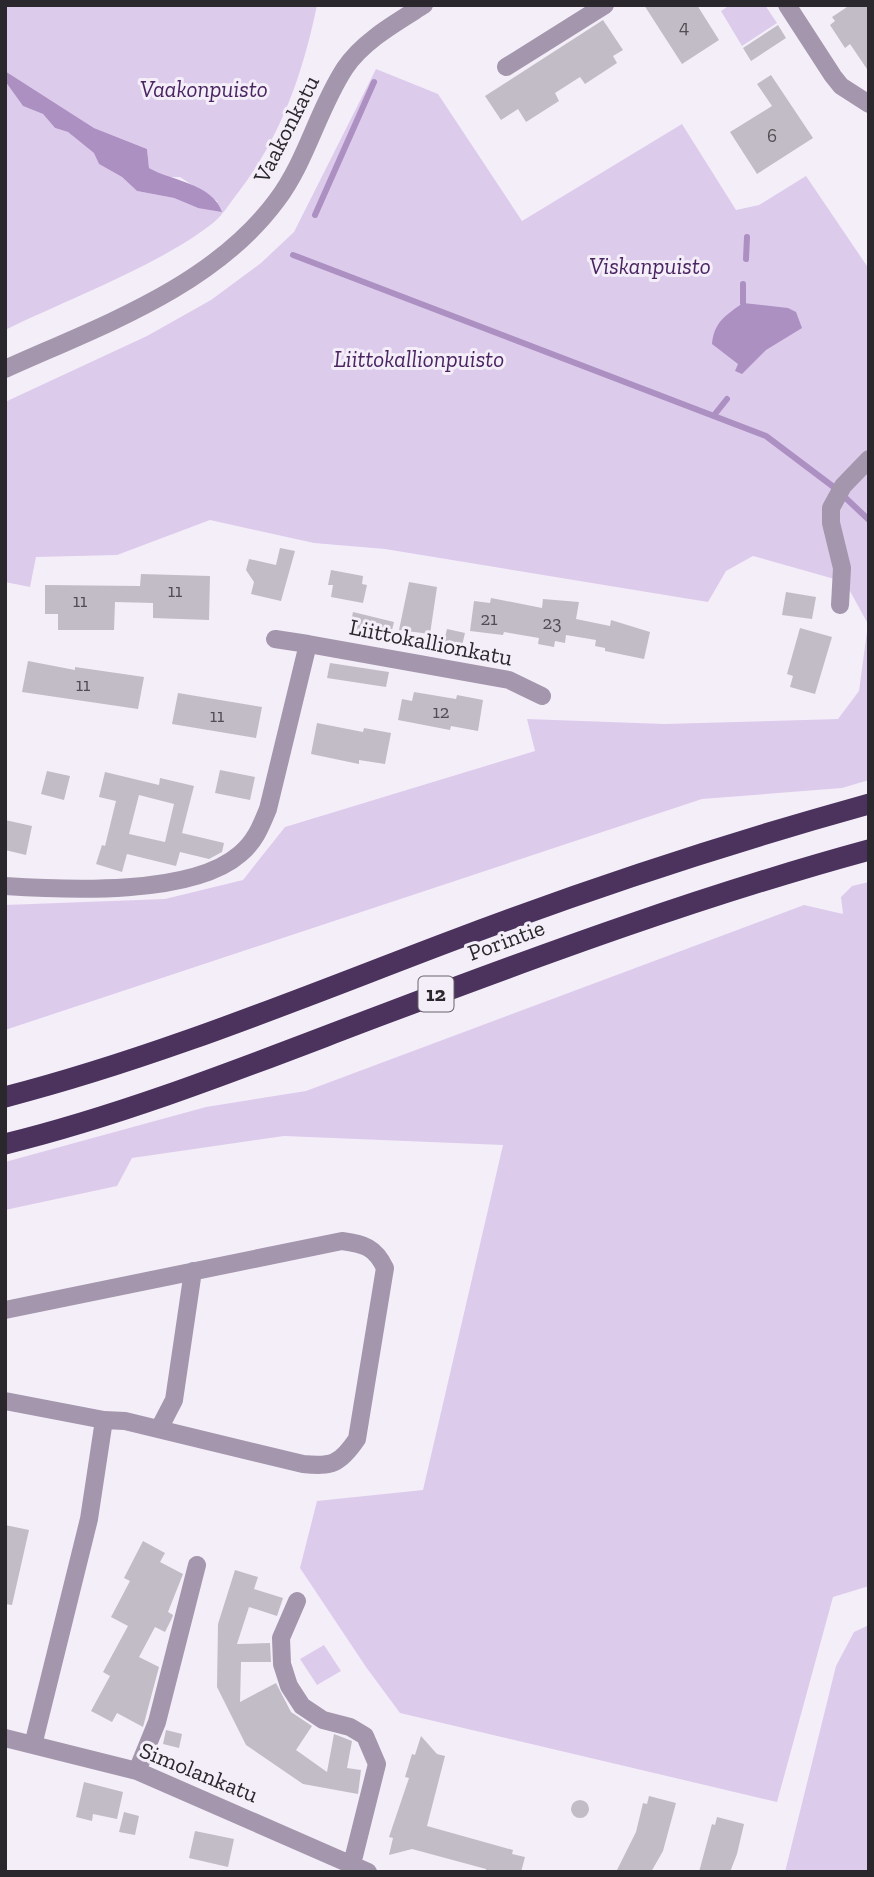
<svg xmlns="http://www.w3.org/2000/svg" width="874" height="1877" font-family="'Zilla Slab',serif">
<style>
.green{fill:#ddcbec}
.water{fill:#ac90c2}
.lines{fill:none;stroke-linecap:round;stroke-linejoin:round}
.stream{stroke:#ac90c2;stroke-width:6}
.building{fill:#c2bcc7;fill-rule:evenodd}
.minor{stroke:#a396ad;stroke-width:18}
.highway{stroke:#4c335e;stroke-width:21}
.labels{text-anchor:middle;stroke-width:6;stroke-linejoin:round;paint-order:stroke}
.number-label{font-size:19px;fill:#504d53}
.shield{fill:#f4eef9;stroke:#67636a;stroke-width:2}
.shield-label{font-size:21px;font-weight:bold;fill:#2a282c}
.park-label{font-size:23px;font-style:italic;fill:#4a2562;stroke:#f4eef9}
.street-label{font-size:23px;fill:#2a282c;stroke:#f4eef9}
</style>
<rect width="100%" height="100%" fill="#f4eef9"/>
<!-- green -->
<path class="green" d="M 5,5 L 317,5 C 303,74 280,139 237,194 C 230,203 222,216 213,223 C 160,265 68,299 5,330 L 5,81 L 23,106 L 43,114 L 55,128 L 68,132 L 95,153 L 99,164 L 122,177 L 137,191 L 174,198 L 198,208 L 218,202 L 180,177 L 165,177 L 149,168 L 147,149 L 94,128 L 5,71 Z
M 730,5 L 765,5 L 777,23 L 742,46 L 721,11 Z
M 376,69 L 438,94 L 522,221 L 682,124 L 736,210 L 759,205 L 806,176 L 869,269 L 869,780 L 842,788 L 702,799 L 5,1030 L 5,905 L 165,899 L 243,880 L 285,827 L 535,751 L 527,719 L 664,724 L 838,719 L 859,691 L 868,624 L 845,582 L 753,556 L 726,571 L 708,602 L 385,549 L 314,543 L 210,520 L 117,555 L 36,557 L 30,587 L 5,582 L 5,402 L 147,336 L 211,300 L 261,263 L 294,232 Z
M 869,882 L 869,1586 L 833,1597 L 777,1802 L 400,1713 L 366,1667 L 300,1568 L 317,1501 L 423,1490 L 503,1145 L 284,1136 L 132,1158 L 117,1186 L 5,1210 L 5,1162 L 206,1107 L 306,1091 L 804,905 L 843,914 L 841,897 L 852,886 Z
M 869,1625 L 869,1872 L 785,1872 L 836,1666 L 854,1632 Z
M 324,1645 L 341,1671 L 317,1685 L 300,1659 Z"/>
<!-- water -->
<path class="water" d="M 5,71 L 94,128 L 147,149 L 149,168 C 171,181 212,183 222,212 L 198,208 L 174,198 L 137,191 L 122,177 L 99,164 L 94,153 L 68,132 L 55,128 L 43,114 L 23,106 L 5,81 Z
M 743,303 L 788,308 L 796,312 L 802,328 L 766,350 L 742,374 L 735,371 L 738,364 L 712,344 C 714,322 726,315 743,303 Z"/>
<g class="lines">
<!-- stream -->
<path class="stream" d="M 315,215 L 374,82
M 293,255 L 766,436 L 835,488 L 869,520
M 746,259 L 747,237
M 743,303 L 743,284
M 715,414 L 727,399"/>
</g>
<!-- building -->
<path class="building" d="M 644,5 L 697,5 L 719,40 L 682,64 Z
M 850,5 L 869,5 L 869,72 L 850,44 L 845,48 L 830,25 L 835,21 L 832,17 Z
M 603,20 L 623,50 L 613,56 L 617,63 L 585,84 L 580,77 L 555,93 L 559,101 L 526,122 L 518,109 L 501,120 L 485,96 Z
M 778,25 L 786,38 L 751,61 L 743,48 Z
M 771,75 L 813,138 L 757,174 L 730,132 L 772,106 L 757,84 Z
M 280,548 L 295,551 L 281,601 L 251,594 L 254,582 L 246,570 L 249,559 L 276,565 Z
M 331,570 L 363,576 L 362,584 L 367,585 L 363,603 L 331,597 L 333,585 L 328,585 Z
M 141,574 L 210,576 L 209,620 L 153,618 L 153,603 L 115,602 L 114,630 L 58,630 L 58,614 L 45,614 L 45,585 L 140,586 Z
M 409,582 L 437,587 L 430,634 L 399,630 Z
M 786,592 L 816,597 L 812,619 L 782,615 Z
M 491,598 L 542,608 L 543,599 L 579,602 L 576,619 L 610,626 L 611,620 L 650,632 L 644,659 L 605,651 L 605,648 L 595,646 L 596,640 L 566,635 L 565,643 L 555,641 L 554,647 L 538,644 L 539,638 L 504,632 L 503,635 L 470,631 L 474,601 L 490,603 Z
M 353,612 L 394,622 L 390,638 L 349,632 Z
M 800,628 L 832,637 L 815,694 L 790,687 L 793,676 L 787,674 Z
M 447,629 L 465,633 L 461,650 L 443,646 Z
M 28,661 L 75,670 L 75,667 L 144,677 L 138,709 L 22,692 Z
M 330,663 L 389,672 L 386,687 L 327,678 Z
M 414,692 L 456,699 L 457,695 L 483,700 L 478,731 L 451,726 L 450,730 L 398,720 L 402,699 L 412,701 Z
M 178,693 L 262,707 L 256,738 L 172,724 Z
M 317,723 L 363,732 L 364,728 L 391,733 L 385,764 L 359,760 L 359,764 L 311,754 Z
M 220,770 L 255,777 L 250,800 L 215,793 Z
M 47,771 L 70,776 L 64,800 L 41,794 Z
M 105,772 L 159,785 L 160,778 L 194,786 L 182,833 L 224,843 L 222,852 L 209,859 L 180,852 L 176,866 L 127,854 L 122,872 L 96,864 L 102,845 L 105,846 L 116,801 L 99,797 ZM 139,795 L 174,804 L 165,842 L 129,834 Z
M 5,820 L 32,826 L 26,855 L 5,850 Z
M 5,1525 L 29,1530 L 12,1605 L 5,1604 Z
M 143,1541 L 165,1553 L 160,1562 L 183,1574 L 168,1612 L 173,1615 L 172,1618 L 165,1632 L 155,1627 L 139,1657 L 159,1667 L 143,1727 L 117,1713 L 112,1722 L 91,1711 L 110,1676 L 103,1672 L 128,1626 L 111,1617 L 130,1581 L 124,1578 Z
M 235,1570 L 258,1577 L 254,1589 L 283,1598 L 277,1616 L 249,1607 L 237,1644 L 270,1643 L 271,1662 L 241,1662 L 240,1702 L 276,1683 L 291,1712 L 312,1726 L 296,1750 L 327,1772 L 334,1734 L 352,1741 L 347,1768 L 361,1770 L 358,1794 L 303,1784 L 246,1745 L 217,1687 L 218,1624 Z
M 166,1730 L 182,1734 L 179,1748 L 163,1744 Z
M 421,1736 L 437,1754 L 445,1756 L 427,1826 L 513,1850 L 512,1854 L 525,1857 L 521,1872 L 486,1872 L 486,1869 L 412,1849 L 389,1855 L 393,1838 L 389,1837 L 409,1778 L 405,1777 L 412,1754 L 415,1755 Z
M 84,1782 L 123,1792 L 117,1819 L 93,1814 L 92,1821 L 76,1817 Z
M 649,1796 L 676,1803 L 663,1851 L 651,1872 L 616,1872 L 636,1832 L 643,1803 L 647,1804 Z
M571 1809a9 9 0 1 1 18 0a9 9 0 1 1-18 0Z
M 124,1812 L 139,1816 L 135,1835 L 119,1832 Z
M 717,1817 L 744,1824 L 737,1854 L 730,1872 L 699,1872 L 712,1824 L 715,1825 Z
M 195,1831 L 234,1839 L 228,1867 L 189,1858 Z"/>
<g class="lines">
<!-- minor -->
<path class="minor" d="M 787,5 L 833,76 L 841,86 L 869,104
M 506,67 L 605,5
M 5,369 C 100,326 213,287 277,200 C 307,160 318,109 345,68 C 363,41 397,22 424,5
M 840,605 L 842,568 L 831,523 L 831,508 L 843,486 L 869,459
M 275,639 L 308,644
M 5,886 C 67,890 192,896 240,854 C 255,842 261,826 268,809 L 308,644 L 509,680 L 542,696
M 5,1310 L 342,1241 C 364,1244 375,1247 385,1268 L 357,1439 C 340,1464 332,1467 303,1464 L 125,1421 L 104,1420
M 5,1401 L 104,1420 L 89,1519 L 33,1745
M 159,1429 L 174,1400 L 193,1271
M 297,1601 L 281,1638 L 282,1664 L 289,1686 L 302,1706 L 323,1720 L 350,1727 L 365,1736 L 377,1764 L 352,1864
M 5,1738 L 137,1771 L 368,1872
M 137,1771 L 157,1722 L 197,1565"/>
<!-- highway -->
<path class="highway" d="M 5,1097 C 156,1058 301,998 446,943 C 585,890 725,844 869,804
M 5,1144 C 135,1112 262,1060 387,1013 C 546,953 704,895 869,850"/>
</g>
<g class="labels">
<!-- number labels -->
<g class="number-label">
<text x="684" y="33">4</text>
<text x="772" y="142">6</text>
<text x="175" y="597">11</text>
<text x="80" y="607">11</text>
<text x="489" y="625">21</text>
<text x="552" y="629">23</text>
<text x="83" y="691">11</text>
<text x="441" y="718">12</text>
<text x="217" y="722">11</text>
</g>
<!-- shield labels -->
<rect class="shield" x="418.5" y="976.5" width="35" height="35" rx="5"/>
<g class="shield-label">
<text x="436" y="1001">12</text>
</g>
<!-- park labels -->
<g class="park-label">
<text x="204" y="97">Vaakonpuisto</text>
<text x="650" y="274">Viskanpuisto</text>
<text x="419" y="367">Liittokallionpuisto</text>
</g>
<!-- street labels -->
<g class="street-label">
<text transform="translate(286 129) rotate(-63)" y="8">Vaakonkatu</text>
<text transform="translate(431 642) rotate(11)" y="8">Liittokallionkatu</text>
<text transform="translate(506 940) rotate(-20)" y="8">Porintie</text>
<text transform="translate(199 1772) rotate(22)" y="8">Simolankatu</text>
</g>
</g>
<!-- border -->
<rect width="874" height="1877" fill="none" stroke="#2a282c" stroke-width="14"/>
</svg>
